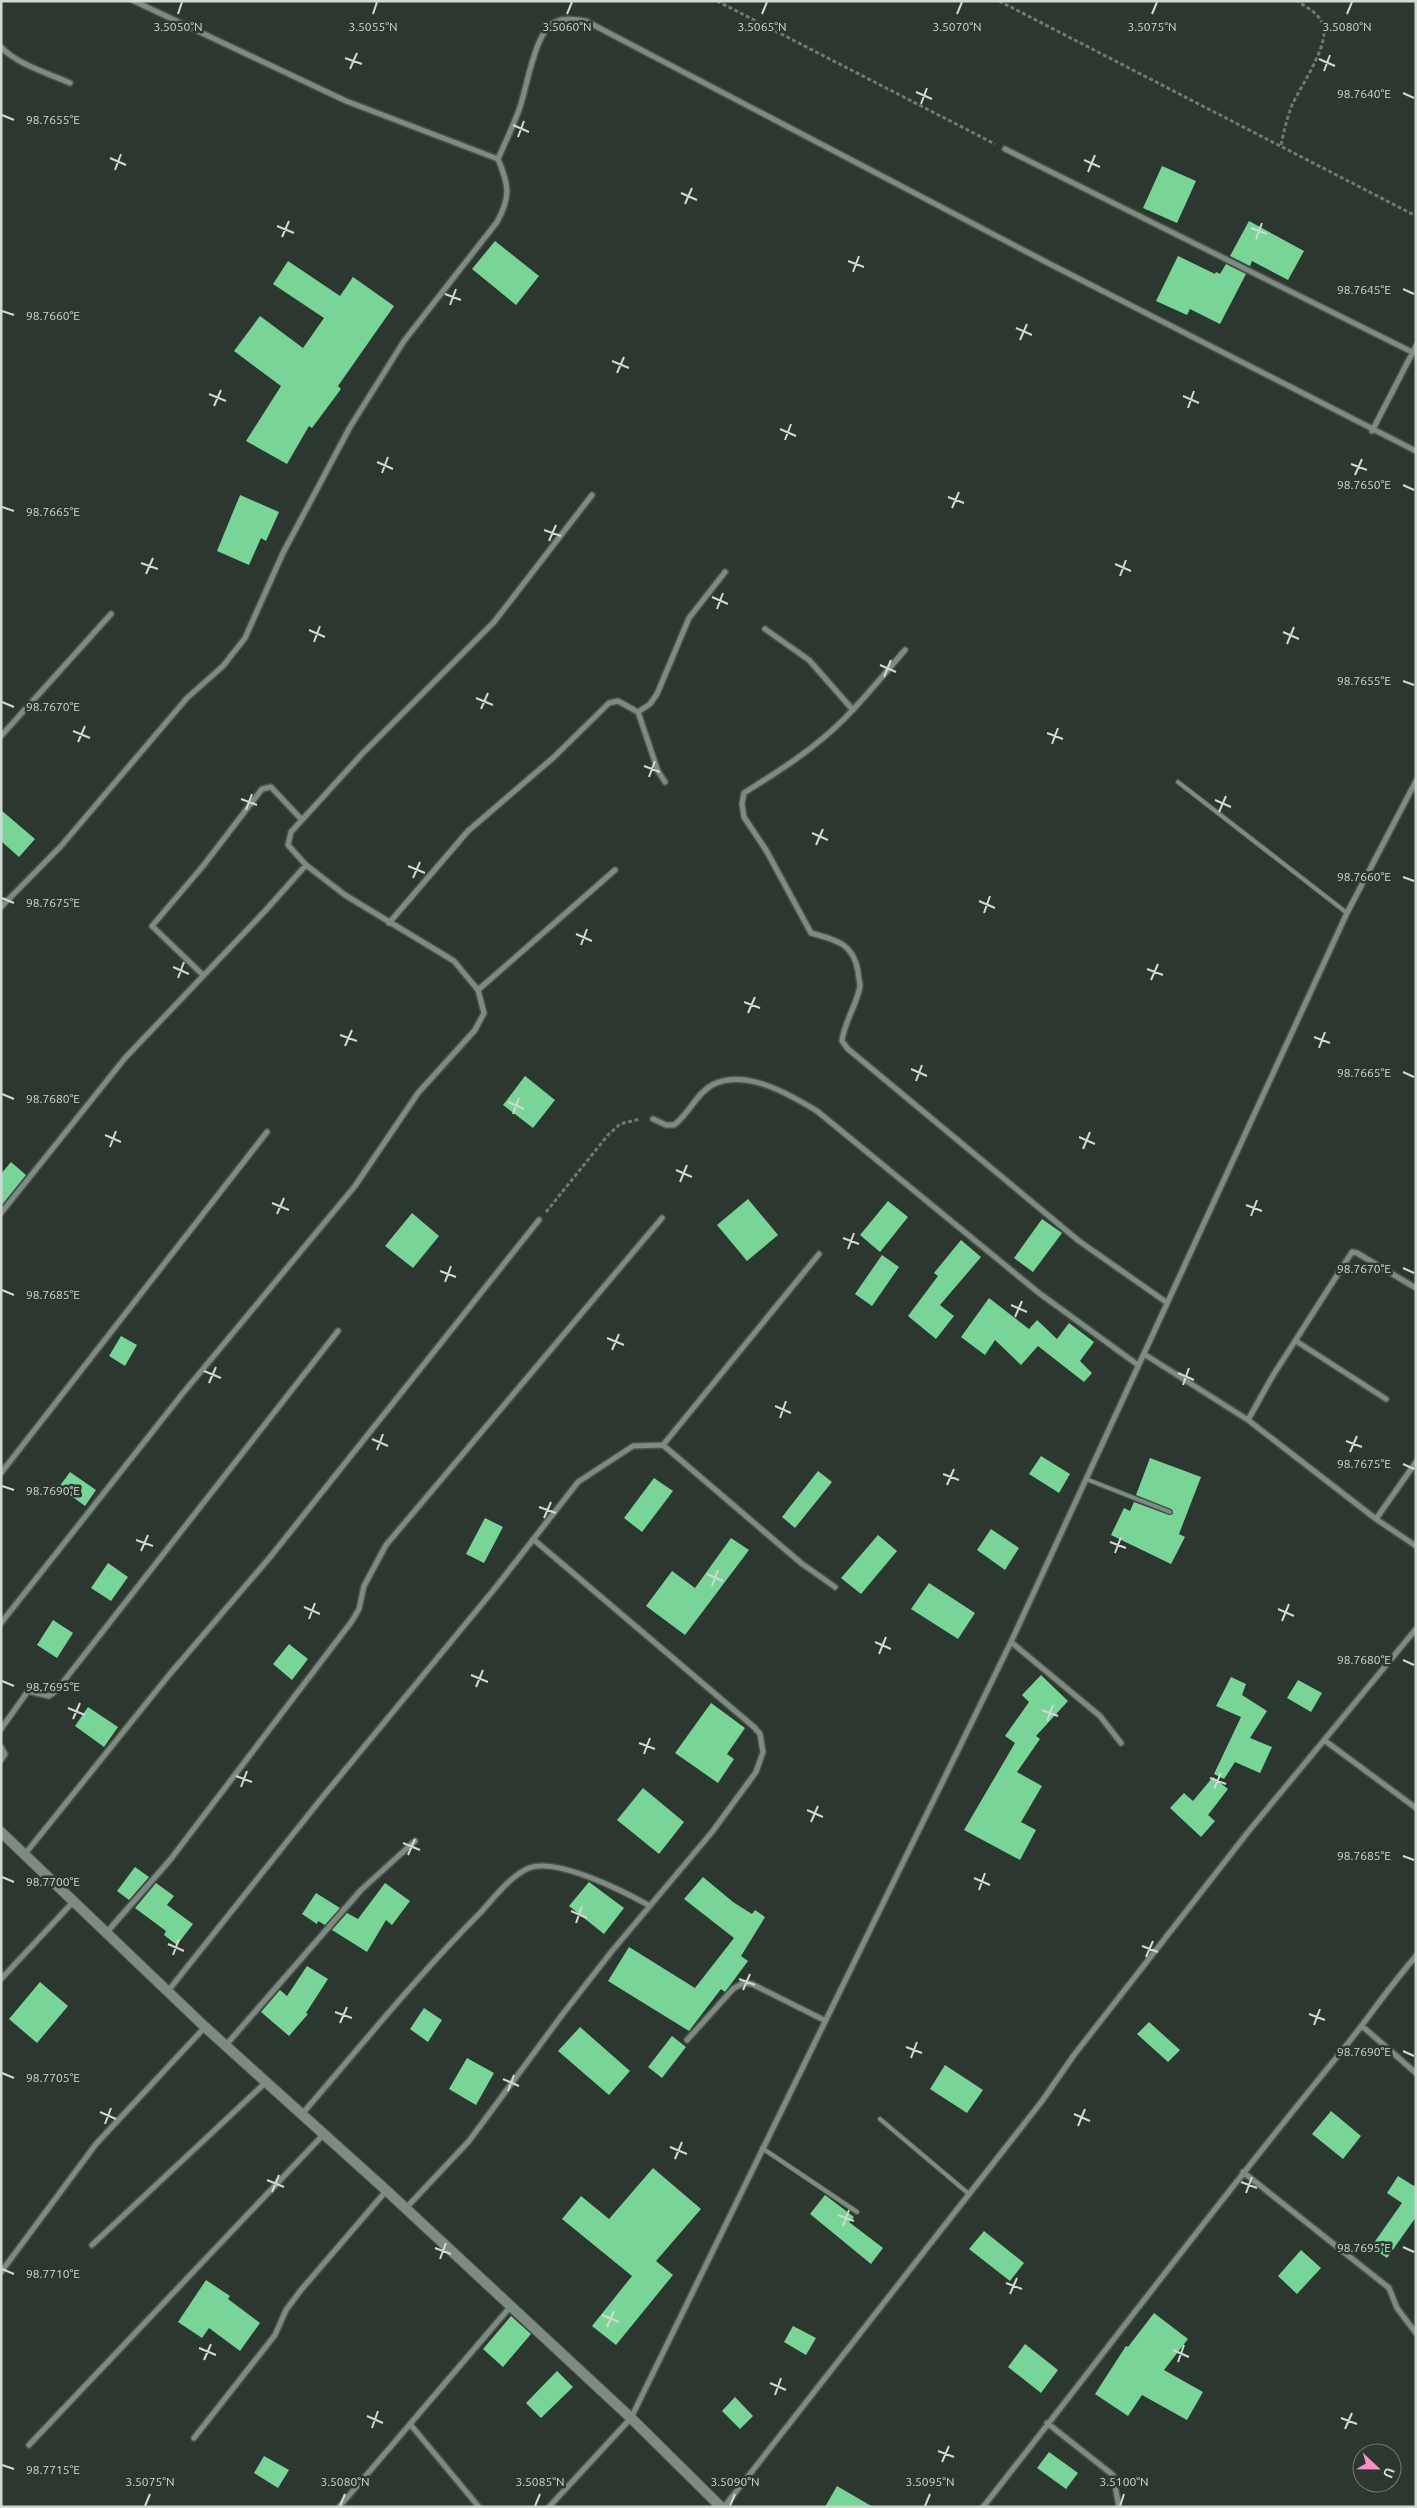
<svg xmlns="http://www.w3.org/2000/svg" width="1417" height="2508" font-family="Ubuntu,sans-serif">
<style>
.building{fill:#79d597}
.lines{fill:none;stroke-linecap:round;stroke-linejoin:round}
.lane-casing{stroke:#49534c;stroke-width:6}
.street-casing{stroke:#49534c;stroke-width:8}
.secondary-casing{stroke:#49534c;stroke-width:12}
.path{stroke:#6e7971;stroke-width:3;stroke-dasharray:4 2.5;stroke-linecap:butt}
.lane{stroke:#7d8b81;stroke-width:4}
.street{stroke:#7d8b81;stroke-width:5}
.secondary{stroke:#7d8b81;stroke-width:10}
.ticks{fill:none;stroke:#d1d9d3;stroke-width:2}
.ticks-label{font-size:12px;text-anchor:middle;fill:#d1d9d3;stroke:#2c382f;stroke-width:5;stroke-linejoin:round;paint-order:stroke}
</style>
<rect width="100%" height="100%" fill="#2c382f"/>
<!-- building -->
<path class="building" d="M 1162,166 L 1196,181 L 1177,223 L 1143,208 Z
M 1249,221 L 1304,251 L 1288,280 L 1252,261 L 1250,266 L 1230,256 Z
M 495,241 L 539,276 L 516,305 L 472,269 Z
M 1178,256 L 1215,274 L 1216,272 L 1220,274 L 1226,264 L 1246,274 L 1220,324 L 1190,309 L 1187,315 L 1156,301 Z
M 288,261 L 340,296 L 353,277 L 394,306 L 338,386 L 341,389 L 312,428 L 309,426 L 287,464 L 246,441 L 281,386 L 234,351 L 260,316 L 303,348 L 324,318 L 273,284 Z
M 240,495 L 279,512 L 266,541 L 261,538 L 249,565 L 217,551 Z
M 1,810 L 35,839 L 19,857 L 1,841 Z
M 525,1076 L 555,1100 L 533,1128 L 503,1105 Z
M 11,1162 L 26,1175 L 1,1206 L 1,1174 Z
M 748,1199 L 778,1235 L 747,1261 L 717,1225 Z
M 888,1201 L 908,1217 L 880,1252 L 860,1235 Z
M 412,1213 L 439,1236 L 413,1268 L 385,1246 Z
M 1042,1219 L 1062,1233 L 1033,1272 L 1014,1258 Z
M 961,1240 L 981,1257 L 940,1305 L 954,1316 L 936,1339 L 908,1316 L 938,1276 L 934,1273 Z
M 882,1255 L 899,1267 L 872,1306 L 855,1294 Z
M 989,1298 L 1029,1329 L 1037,1320 L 1057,1339 L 1069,1323 L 1094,1342 L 1080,1361 L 1092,1373 L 1084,1382 L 1038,1346 L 1021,1365 L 995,1340 L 985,1355 L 961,1337 Z
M 121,1336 L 137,1345 L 125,1366 L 109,1356 Z
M 1041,1456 L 1070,1474 L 1059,1493 L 1029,1474 Z
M 1150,1458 L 1201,1477 L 1179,1534 L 1185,1537 L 1171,1564 L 1111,1535 L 1124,1508 L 1130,1511 L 1134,1502 L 1169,1515 L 1173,1514 L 1171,1509 L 1136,1495 Z
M 818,1471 L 832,1482 L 795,1528 L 782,1517 Z
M 70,1472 L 96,1490 L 85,1506 L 59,1487 Z
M 654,1478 L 673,1491 L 642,1532 L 624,1518 Z
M 485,1518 L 503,1527 L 484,1563 L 466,1554 Z
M 991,1529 L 1019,1548 L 1005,1570 L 977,1550 Z
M 878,1535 L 897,1551 L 861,1594 L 841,1578 Z
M 731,1538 L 749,1550 L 685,1635 L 646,1606 L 672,1571 L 695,1588 Z
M 108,1563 L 128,1577 L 111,1601 L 91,1588 Z
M 929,1583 L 975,1613 L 958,1639 L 911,1609 Z
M 53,1620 L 73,1633 L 57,1658 L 37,1645 Z
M 289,1644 L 308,1659 L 292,1680 L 273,1664 Z
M 1041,1675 L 1068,1701 L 1036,1736 L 1040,1739 L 1017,1772 L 1042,1786 L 1021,1822 L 1036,1830 L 1020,1860 L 964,1830 L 1015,1743 L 1005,1736 L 1029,1702 L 1022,1695 Z
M 1231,1677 L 1246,1684 L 1242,1695 L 1267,1711 L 1250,1738 L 1272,1747 L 1260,1773 L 1235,1762 L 1224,1779 L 1214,1774 L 1241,1717 L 1216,1706 Z
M 1298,1680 L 1322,1693 L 1311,1712 L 1287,1698 Z
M 711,1703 L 745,1728 L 727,1754 L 734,1759 L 718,1783 L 675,1753 Z
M 88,1707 L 118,1727 L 104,1747 L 75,1726 Z
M 1213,1777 L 1228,1789 L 1208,1815 L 1215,1821 L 1201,1837 L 1170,1808 L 1184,1793 L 1193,1801 Z
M 643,1788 L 684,1822 L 659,1854 L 617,1820 Z
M 135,1867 L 149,1877 L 129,1900 L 117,1891 Z
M 703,1877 L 733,1902 L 752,1914 L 755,1910 L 765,1917 L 741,1956 L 748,1961 L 725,1992 L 721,1989 L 689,2031 L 608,1981 L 629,1947 L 695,1988 L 734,1938 L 684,1899 Z
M 589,1882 L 624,1908 L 604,1934 L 569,1906 Z
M 156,1883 L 174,1896 L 167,1905 L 193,1924 L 177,1945 L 164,1935 L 166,1931 L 135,1908 Z
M 385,1883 L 410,1901 L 392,1925 L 386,1920 L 367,1952 L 332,1930 L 347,1913 L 358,1919 Z
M 316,1893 L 340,1908 L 325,1925 L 318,1921 L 317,1924 L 302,1914 Z
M 307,1966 L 328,1979 L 306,2013 L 308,2014 L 289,2036 L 261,2012 L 280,1990 L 287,1996 Z
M 40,1982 L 68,2006 L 37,2043 L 9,2019 Z
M 424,2008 L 442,2020 L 428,2042 L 410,2029 Z
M 1149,2022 L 1180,2050 L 1168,2062 L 1137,2034 Z
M 580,2027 L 630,2071 L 609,2095 L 558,2051 Z
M 672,2036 L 686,2047 L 662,2078 L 648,2067 Z
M 467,2058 L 494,2073 L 476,2105 L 449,2089 Z
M 945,2065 L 983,2090 L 967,2113 L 930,2089 Z
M 1331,2111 L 1361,2136 L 1343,2159 L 1312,2134 Z
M 653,2168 L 701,2209 L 656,2261 L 673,2275 L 616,2345 L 592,2326 L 632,2276 L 562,2219 L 581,2196 L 609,2219 Z
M 1398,2176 L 1414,2186 L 1416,2183 L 1416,2217 L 1387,2258 L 1371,2247 L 1402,2203 L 1387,2193 Z
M 825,2195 L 854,2217 L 849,2222 L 883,2248 L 871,2264 L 810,2214 Z
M 984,2231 L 1024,2263 L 1010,2281 L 969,2249 Z
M 1301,2250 L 1321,2268 L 1297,2294 L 1278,2276 Z
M 206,2280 L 230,2296 L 228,2299 L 260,2323 L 240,2351 L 209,2328 L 202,2338 L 178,2322 Z
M 1154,2313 L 1188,2339 L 1164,2370 L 1203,2392 L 1187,2420 L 1142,2395 L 1128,2416 L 1095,2394 L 1126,2346 L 1128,2347 Z
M 511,2316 L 531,2334 L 503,2367 L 483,2349 Z
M 793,2326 L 816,2338 L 806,2355 L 784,2342 Z
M 1025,2344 L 1058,2370 L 1041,2393 L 1008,2367 Z
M 557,2371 L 573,2387 L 541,2418 L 526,2403 Z
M 735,2397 L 753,2416 L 740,2429 L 722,2411 Z
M 1049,2452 L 1078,2473 L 1066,2489 L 1037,2468 Z
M 264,2456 L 289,2470 L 278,2488 L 254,2473 Z
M 837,2486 L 873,2507 L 825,2507 Z"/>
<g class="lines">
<defs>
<path id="lane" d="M 1178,782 L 1347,913
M 1086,1479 L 1170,1512
M 880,2119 L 969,2194
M 762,2148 L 857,2212"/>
<path id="street" d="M 1,47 C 18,65 48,73 70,83
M 1005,149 L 1412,352
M 498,159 C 505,143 513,126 519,110 C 527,89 534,32 555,22 C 565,17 576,20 586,21 L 1048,263 L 1416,451
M 1372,431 L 1416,346
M 765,629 L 809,660 L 853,710
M 905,650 C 885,673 865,698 843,720 C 814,749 779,771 744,793 L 742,804 L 744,817 L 766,850 L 811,933 C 836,940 853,943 858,971 C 858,976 860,982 860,986 C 857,1005 844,1022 842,1041 L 848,1049 L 1079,1241 L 1166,1302
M 1,736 L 111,614
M 665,782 L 658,771 L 638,712 L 650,704 L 657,694 L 689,618 L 725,572
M 306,865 L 288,845 L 291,832 L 362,754 L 494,622 L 592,495
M 1,907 L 61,846 L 187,698 L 223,666 L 245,638 L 283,553 L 350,427 L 404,341 L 497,222 C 511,197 509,185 498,159 L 346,101 L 134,1
M 389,923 L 468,831 L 554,757 L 609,703 L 618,701 L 638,712
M 203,975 L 152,926 L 203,866 L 262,789 L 271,787 L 302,820
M 478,990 L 615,870
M 653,1119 L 666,1125 L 674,1125 C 689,1114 696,1094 712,1085 C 745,1068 789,1094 817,1111 L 1039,1293 L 1138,1365
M 1,1213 L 125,1058 L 265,911 L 306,865 L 345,895 L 454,961 L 478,990 L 484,1013 L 475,1030 L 418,1093 L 355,1186 L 183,1393 L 1,1623
M 1296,1341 L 1386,1399
M 1144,1354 L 1248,1420 L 1376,1519 L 1416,1546
M 1248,1420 L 1272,1377 L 1352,1252 L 1357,1253 L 1416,1288
M 663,1445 L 819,1254
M 1,1473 L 267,1132
M 1376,1519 L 1416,1462
M 1011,1642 L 1100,1716 L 1121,1743
M 1,1729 L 28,1691 L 49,1696 L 56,1691 L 338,1331
M 1324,1740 L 1416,1808
M 1,1747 L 5,1754 L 1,1760
M 25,1854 L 169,1675 L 271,1556 L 539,1220
M 107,1932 L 170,1860 L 352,1621 L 359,1609 L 364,1586 L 386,1545 L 662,1218
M 1,1979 L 73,1902
M 168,1991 L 321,1799 L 496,1587 L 578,1482 L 633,1446 L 663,1445 L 801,1563 L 835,1587
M 1362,2026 L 1416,2073
M 687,2040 L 733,1989 L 743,1983 L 752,1984 L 824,2020
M 226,2045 L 361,1890 L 415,1841
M 302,2114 C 361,2046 417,1976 481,1912 C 494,1898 510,1876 529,1868 C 557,1857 625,1892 650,1906
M 1243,2172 L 1389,2288 L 1397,2308 L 1416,2333
M 406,2208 L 469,2141 L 562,2015 L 612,1951 L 712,1832 L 756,1772 L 763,1752 L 760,1734 L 754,1727 L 533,1539
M 92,2245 L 265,2083
M 1,2272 L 96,2144 L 205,2027
M 1047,2423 L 1113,2475 L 1119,2507
M 194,2438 L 275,2335 L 286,2310 L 301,2290 L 386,2191
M 29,2445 L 323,2135
M 339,2507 L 410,2424
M 479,2507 L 410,2424 L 511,2306
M 549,2507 L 631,2418 L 1011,1642 L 1347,913 L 1416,781
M 724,2507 L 1042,2101 L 1074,2055 L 1248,1832 L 1416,1629
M 983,2507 C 1103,2355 1218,2201 1341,2052 C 1367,2020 1389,1987 1416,1956"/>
<path id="secondary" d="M 1,1832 L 205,2027 L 387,2191 L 631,2418 L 721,2507"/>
</defs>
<!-- lane casing -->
<use href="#lane" class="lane-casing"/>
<!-- street casing -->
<use href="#street" class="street-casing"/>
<!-- secondary casing -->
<use href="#secondary" class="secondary-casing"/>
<!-- path -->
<path class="path" d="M 717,1 L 995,144
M 999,1 L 1416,216
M 1281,145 C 1284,131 1287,118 1292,105 C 1301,86 1325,51 1324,31 C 1324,16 1308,8 1297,1
M 546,1212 L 608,1135 L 620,1124 L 640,1119"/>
<!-- lane -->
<use href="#lane" class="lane"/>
<!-- street -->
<use href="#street" class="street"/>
<!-- secondary -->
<use href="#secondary" class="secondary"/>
</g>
<!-- ticks -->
<path class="ticks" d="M 178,14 L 182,2M 373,14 L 377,2M 567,14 L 572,2M 762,14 L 767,2M 957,14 L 962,2M 1152,14 L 1157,2M 1347,14 L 1352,2M 345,58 L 362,64M 1319,59 L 1335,66M 350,69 L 357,53M 1324,71 L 1330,55M 916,92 L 932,99M 1403,93 L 1414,98M 921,104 L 927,88M 2,115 L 14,120M 513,125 L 529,132M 518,137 L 524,121M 110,158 L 126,165M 1084,160 L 1100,167M 115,170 L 121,154M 1088,172 L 1095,155M 681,193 L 697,200M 685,204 L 692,188M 277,226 L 294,233M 1251,228 L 1267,234M 282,237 L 289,221M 1256,239 L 1262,223M 848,261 L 864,267M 853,272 L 859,256M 1403,289 L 1414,294M 445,294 L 461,300M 450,305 L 456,289M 2,311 L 14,315M 1016,328 L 1032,335M 1020,340 L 1027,324M 612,361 L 629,368M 617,373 L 624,357M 209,394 L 226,401M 1183,396 L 1199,403M 214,406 L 221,390M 1188,408 L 1194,391M 780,429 L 796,436M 785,440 L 791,424M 377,462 L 393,469M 1351,464 L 1367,470M 382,473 L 388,457M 1355,475 L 1362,459M 1403,485 L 1414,490M 948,497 L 964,503M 2,507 L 14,511M 952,508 L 959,492M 544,530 L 561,536M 549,541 L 556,525M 141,563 L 158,569M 1115,564 L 1131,571M 146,574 L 153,558M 1120,576 L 1126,560M 712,597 L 728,604M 717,609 L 723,593M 309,630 L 325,637M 1283,632 L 1299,639M 314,642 L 320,626M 1287,644 L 1294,627M 880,665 L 896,672M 884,677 L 891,660M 1403,681 L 1414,685M 476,698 L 493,705M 2,702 L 14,707M 481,709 L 488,693M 73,731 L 90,738M 1047,733 L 1063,739M 78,742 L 85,726M 1052,744 L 1058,728M 644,766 L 660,772M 649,777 L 655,761M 241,799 L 257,805M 1215,800 L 1231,807M 246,810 L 252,794M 1219,812 L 1226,796M 812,833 L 828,840M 816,845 L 823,829M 408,866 L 425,873M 1403,877 L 1414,881M 413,878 L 420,862M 2,898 L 14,903M 979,901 L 995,908M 984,913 L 990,896M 576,934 L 592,941M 581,945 L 587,929M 173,967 L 189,974M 1147,969 L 1163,975M 178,978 L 184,962M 1151,980 L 1158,964M 744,1002 L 760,1008M 748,1013 L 755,997M 340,1035 L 357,1041M 1314,1037 L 1330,1043M 345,1046 L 352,1030M 1319,1048 L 1325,1032M 911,1069 L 927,1076M 1403,1072 L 1414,1077M 916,1081 L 922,1065M 2,1094 L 14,1099M 508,1102 L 524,1109M 513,1114 L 519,1098M 105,1135 L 121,1142M 1079,1137 L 1095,1144M 110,1147 L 116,1131M 1083,1149 L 1090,1132M 676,1170 L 692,1177M 680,1182 L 687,1165M 272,1203 L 289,1210M 1246,1205 L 1262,1211M 277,1214 L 284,1198M 1251,1216 L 1257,1200M 843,1238 L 859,1244M 848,1249 L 854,1233M 1403,1268 L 1414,1273M 440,1271 L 456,1277M 445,1282 L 451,1266M 2,1290 L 14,1295M 1011,1305 L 1027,1312M 1015,1317 L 1022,1301M 607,1338 L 624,1345M 612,1350 L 619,1334M 204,1371 L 221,1378M 1178,1373 L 1194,1380M 209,1383 L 216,1367M 1183,1385 L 1189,1368M 775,1406 L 791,1413M 780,1418 L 786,1401M 372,1439 L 388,1446M 1346,1441 L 1362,1447M 377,1450 L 383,1434M 1350,1452 L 1357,1436M 1403,1464 L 1414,1469M 943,1474 L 959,1480M 947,1485 L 954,1469M 2,1486 L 14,1490M 539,1507 L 556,1513M 544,1518 L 551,1502M 136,1540 L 153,1546M 1110,1542 L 1126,1548M 141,1551 L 148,1535M 1115,1553 L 1121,1537M 707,1574 L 723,1581M 712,1586 L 718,1570M 304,1607 L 320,1614M 1278,1609 L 1294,1616M 309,1619 L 315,1603M 1282,1621 L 1289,1604M 875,1642 L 891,1649M 879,1654 L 886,1637M 1403,1660 L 1414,1665M 471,1675 L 488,1682M 2,1681 L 14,1686M 476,1687 L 483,1670M 68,1708 L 85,1715M 1042,1710 L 1058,1716M 73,1719 L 80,1703M 1047,1721 L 1053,1705M 639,1743 L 655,1749M 644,1754 L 650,1738M 236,1776 L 252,1782M 1210,1778 L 1226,1784M 241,1787 L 247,1771M 1214,1789 L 1221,1773M 807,1810 L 823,1817M 811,1822 L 818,1806M 403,1843 L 420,1850M 408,1855 L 415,1839M 1403,1856 L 1414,1860M 2,1877 L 14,1882M 974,1878 L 990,1885M 979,1890 L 985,1873M 571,1911 L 587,1918M 576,1923 L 582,1906M 168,1944 L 184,1951M 1142,1946 L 1158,1952M 173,1955 L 179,1939M 1146,1957 L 1153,1941M 739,1979 L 755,1985M 743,1990 L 750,1974M 335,2012 L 352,2018M 1309,2014 L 1325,2020M 340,2023 L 347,2007M 1314,2025 L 1320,2009M 906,2047 L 922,2053M 1403,2051 L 1414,2056M 911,2058 L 917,2042M 2,2073 L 14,2078M 503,2079 L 519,2086M 508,2091 L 514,2075M 100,2112 L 116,2119M 1074,2114 L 1090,2121M 105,2124 L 111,2108M 1078,2126 L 1085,2109M 670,2147 L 687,2154M 675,2159 L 682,2142M 267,2180 L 284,2187M 1241,2182 L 1257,2188M 272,2192 L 279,2175M 1246,2193 L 1252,2177M 838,2215 L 854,2221M 843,2226 L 849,2210M 1403,2247 L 1414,2252M 435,2248 L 451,2254M 440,2259 L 446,2243M 2,2269 L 14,2274M 1006,2283 L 1022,2289M 1010,2294 L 1017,2278M 602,2315 L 619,2322M 607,2327 L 614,2311M 199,2348 L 216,2355M 1173,2350 L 1189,2357M 204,2360 L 211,2344M 1178,2362 L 1184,2345M 770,2383 L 786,2390M 775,2395 L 781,2378M 367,2416 L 383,2423M 1341,2418 L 1357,2424M 372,2428 L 378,2411M 1345,2429 L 1352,2413M 938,2451 L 954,2457M 942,2462 L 949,2446M 2,2465 L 14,2469M 145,2506 L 150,2494M 340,2506 L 345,2494M 535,2506 L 540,2494M 730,2506 L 735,2494M 925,2506 L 930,2494M 1120,2506 L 1124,2494"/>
<g class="ticks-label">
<text x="762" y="31">3.5065°N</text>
<text x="1152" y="31">3.5075°N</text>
<text x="1347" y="31">3.5080°N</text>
<text x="178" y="31">3.5050°N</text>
<text x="373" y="31">3.5055°N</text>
<text x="567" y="31">3.5060°N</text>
<text x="957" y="31">3.5070°N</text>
<text x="1364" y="98">98.7640°E</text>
<text x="53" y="124">98.7655°E</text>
<text x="1364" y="294">98.7645°E</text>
<text x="53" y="320">98.7660°E</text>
<text x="1364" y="489">98.7650°E</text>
<text x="53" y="516">98.7665°E</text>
<text x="1364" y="685">98.7655°E</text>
<text x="53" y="711">98.7670°E</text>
<text x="1364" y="881">98.7660°E</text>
<text x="53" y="907">98.7675°E</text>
<text x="1364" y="1077">98.7665°E</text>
<text x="53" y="1103">98.7680°E</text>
<text x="1364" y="1273">98.7670°E</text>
<text x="53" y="1299">98.7685°E</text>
<text x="1364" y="1468">98.7675°E</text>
<text x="53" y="1495">98.7690°E</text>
<text x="1364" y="1664">98.7680°E</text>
<text x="53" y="1691">98.7695°E</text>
<text x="1364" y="1860">98.7685°E</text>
<text x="53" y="1886">98.7700°E</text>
<text x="1364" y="2056">98.7690°E</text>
<text x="53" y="2082">98.7705°E</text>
<text x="1364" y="2252">98.7695°E</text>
<text x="53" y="2278">98.7710°E</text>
<text x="53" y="2474">98.7715°E</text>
<text x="150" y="2486">3.5075°N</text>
<text x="345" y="2486">3.5080°N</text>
<text x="540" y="2486">3.5085°N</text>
<text x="735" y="2486">3.5090°N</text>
<text x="930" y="2486">3.5095°N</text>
<text x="1124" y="2486">3.5100°N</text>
</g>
<!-- border -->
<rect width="1417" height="2508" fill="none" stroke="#d1d9d3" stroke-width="5"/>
<!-- north arrow -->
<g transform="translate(1377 2468) rotate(112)"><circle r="24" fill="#2c382f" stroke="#6e7871"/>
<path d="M0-4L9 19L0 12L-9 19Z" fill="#fc8fc3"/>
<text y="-8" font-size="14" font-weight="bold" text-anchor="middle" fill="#d1d9d3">U</text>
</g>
</svg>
